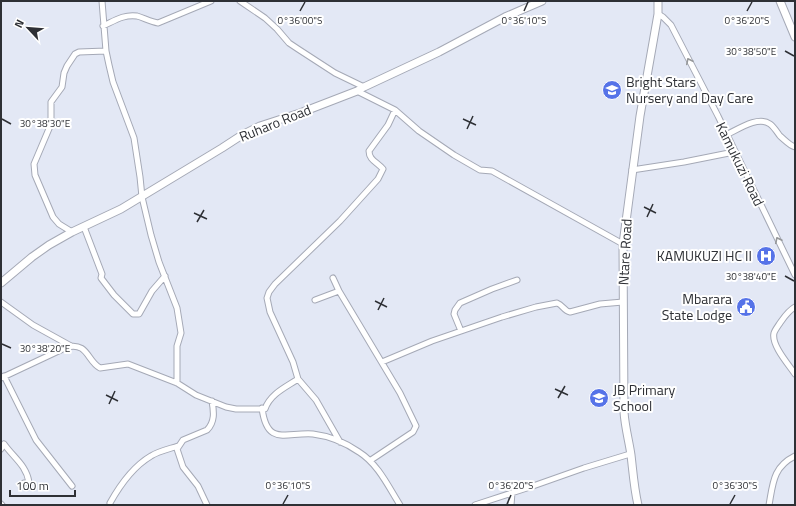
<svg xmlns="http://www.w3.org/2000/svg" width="796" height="506" font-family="'Titillium Web',sans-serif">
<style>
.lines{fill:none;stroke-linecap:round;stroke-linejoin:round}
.street-casing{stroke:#a5a9b6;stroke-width:7}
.secondary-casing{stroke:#a5a9b6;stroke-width:9}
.street{stroke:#fff;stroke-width:5}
.secondary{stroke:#fff;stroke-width:7}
.oneway{stroke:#96989a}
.ticks{fill:none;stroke:#2e3035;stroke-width:1.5}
.labels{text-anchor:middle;stroke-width:4;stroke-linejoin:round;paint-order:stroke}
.poi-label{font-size:14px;fill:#2e3035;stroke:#fff;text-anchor:start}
.street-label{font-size:14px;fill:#2e3035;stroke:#fff}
.ticks-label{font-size:10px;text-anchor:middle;fill:#2e3035;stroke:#fff;stroke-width:4;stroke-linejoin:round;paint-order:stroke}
</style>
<rect width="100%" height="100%" fill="#e3e8f5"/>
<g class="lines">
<defs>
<path id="street" d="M 102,1 L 106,51 L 109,65 L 113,82 L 134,138 L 140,177 L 142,197 L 151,235 L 159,262 L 177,308 L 181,333 L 177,346 L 177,383
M 240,1 L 265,18 L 277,29 L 289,43 L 298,49 L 335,73 L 364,87
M 658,14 L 663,17 L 671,25 L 718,116 L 795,275
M 103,26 C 114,21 124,14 137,16 C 144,18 151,22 158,23 L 211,1
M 357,91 L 395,110 L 419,131 L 454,155 L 480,170 L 492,171 L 623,244
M 726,135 C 737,130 758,115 770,124 C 774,127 777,132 780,136 C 785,140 789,145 795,147
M 632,170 L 684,162 L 734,152
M 84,227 L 102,274 L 101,278 L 114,295 L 133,314 L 139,314 L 152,291 L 165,276
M 72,232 L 59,224 L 53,217 L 35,175 L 34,164 L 51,124 L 51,102 L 62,87 L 64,73 L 67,66 L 75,54 L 79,52 L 106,51
M 333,278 L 339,291 L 400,393 L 416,426 L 413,432 L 371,460
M 315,300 L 339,291
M 1,302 L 33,325 L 71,346
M 795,307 C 788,311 785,316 780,323 C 778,326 775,330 774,333 C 771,345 789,365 795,374
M 461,331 L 454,314 L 455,310 L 460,303 L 492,289 L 517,280
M 382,362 L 432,341 L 502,317 L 536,307 L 557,303 C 563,305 564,311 570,312 L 600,304 L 623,302
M 4,376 L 36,440 L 72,486
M 1,378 L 67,347 C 88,342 87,361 100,368 L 128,364 L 177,383 L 196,395 L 226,407 L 236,409 L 265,409 C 270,394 286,387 298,379
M 262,408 C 267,447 286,432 313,434 C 329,436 346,443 359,452 C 378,464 388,486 400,505
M 340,442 L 316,400 L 298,379 L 293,362 L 270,312 L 267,298 L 269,292 L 275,284 L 340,221 L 378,179 L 383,169 C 377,162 369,160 369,151 L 388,125 L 395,110
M 1,449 L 4,444 C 14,458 26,465 29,482 L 24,483
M 110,503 C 120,485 134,466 151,456 C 159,451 169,449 178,446
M 1,504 L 2,505
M 207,505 L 198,486 L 183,467 L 177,449 L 183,440 L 207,430 C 215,422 214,412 212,401
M 475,505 L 533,486 L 584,468 L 630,454
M 511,505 L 512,493
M 769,505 C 773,483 773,467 795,456"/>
<path id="secondary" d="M 780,1 L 795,37
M 1,283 L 32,257 L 49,245 L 72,232 L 121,209 L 222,148 L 242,135 L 260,126 L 300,113 L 357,91 L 364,87 L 439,52 L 505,17 L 542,1
M 638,505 C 634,488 633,472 631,455 C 629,441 625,427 624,412 L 623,244 L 640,116 L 658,14 L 658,1"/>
</defs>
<!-- street casing -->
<use href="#street" class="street-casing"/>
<!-- secondary casing -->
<use href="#secondary" class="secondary-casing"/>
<!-- street -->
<use href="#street" class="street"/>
<!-- secondary -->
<use href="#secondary" class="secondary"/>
</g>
<!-- one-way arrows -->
<defs><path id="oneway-chevron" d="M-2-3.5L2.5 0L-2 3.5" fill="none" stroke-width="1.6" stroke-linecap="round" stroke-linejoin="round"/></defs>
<g class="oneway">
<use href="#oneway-chevron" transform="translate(689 61) rotate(-117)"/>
<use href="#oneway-chevron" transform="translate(778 240) rotate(-116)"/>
</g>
<!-- ticks -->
<path class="ticks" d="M 300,11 L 305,2M 524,11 L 528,2M 747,11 L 752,2M 785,51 L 794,56M 2,119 L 11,124M 463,119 L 476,125M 467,129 L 473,116M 644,207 L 656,213M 194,213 L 207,219M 647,217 L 653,204M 197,222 L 204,210M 785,276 L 794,281M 375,301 L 387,307M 378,310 L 384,298M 2,344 L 11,348M 555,389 L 568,395M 106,395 L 118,401M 558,398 L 565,386M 109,404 L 115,391M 283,504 L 288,495M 507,504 L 511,495M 730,504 L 735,495"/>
<!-- icons -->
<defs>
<symbol id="school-disc" viewBox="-11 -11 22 22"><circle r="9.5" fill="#5673e8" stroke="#fff"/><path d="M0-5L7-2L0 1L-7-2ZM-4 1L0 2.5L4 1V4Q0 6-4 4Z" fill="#fff"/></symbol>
<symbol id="hospital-disc" viewBox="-11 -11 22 22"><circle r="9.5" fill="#5673e8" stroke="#fff"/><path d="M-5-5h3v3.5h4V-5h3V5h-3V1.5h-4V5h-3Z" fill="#fff"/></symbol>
<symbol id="civic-disc" viewBox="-11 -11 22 22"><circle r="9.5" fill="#5673e8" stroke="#fff"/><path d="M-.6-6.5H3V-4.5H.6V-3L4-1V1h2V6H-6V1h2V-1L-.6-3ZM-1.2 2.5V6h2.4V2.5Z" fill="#fff"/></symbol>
</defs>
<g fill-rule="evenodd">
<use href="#school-disc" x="601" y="79" width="22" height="22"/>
<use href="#hospital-disc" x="755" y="245" width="22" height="22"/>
<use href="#civic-disc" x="735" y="296" width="22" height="22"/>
<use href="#school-disc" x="588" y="387" width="22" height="22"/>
</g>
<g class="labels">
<!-- poi labels -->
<g class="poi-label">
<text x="626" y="87">Bright Stars<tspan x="626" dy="16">Nursery and Day Care</tspan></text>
<text x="752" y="261" text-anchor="end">KAMUKUZI HC II</text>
<text x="732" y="304" text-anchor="end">Mbarara<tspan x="732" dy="16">State Lodge</tspan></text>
<text x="613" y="395">JB Primary<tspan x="613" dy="16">School</tspan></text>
</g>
<!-- street labels -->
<g class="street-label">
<text transform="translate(275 123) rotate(-22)" y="5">Ruharo Road</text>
<text transform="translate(740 164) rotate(64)" y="5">Kamukuzi Road</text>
<text transform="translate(625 252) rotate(-87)" y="5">Ntare Road</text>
</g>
</g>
<g class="ticks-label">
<text x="300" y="24">0°36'00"S</text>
<text x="524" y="24">0°36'10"S</text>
<text x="747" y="24">0°36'20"S</text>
<text x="751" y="55">30°38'50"E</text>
<text x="45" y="127">30°38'30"E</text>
<text x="751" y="280">30°38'40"E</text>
<text x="45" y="352">30°38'20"E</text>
<text x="288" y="489">0°36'10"S</text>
<text x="511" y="489">0°36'20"S</text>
<text x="735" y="489">0°36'30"S</text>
</g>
<!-- border -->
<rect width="796" height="506" fill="none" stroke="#2e3035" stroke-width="4"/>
<!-- north arrow -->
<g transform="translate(28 28) rotate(296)" stroke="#ffffff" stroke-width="3" paint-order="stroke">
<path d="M0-3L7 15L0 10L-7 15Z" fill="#2e3035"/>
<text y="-6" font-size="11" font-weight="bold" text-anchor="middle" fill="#2e3035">N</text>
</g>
<!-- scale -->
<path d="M10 490v6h65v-6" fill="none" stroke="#2e3035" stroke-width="2"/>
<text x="16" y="490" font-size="12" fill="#2e3035" stroke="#ffffff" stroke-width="3" paint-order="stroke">100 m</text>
</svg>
